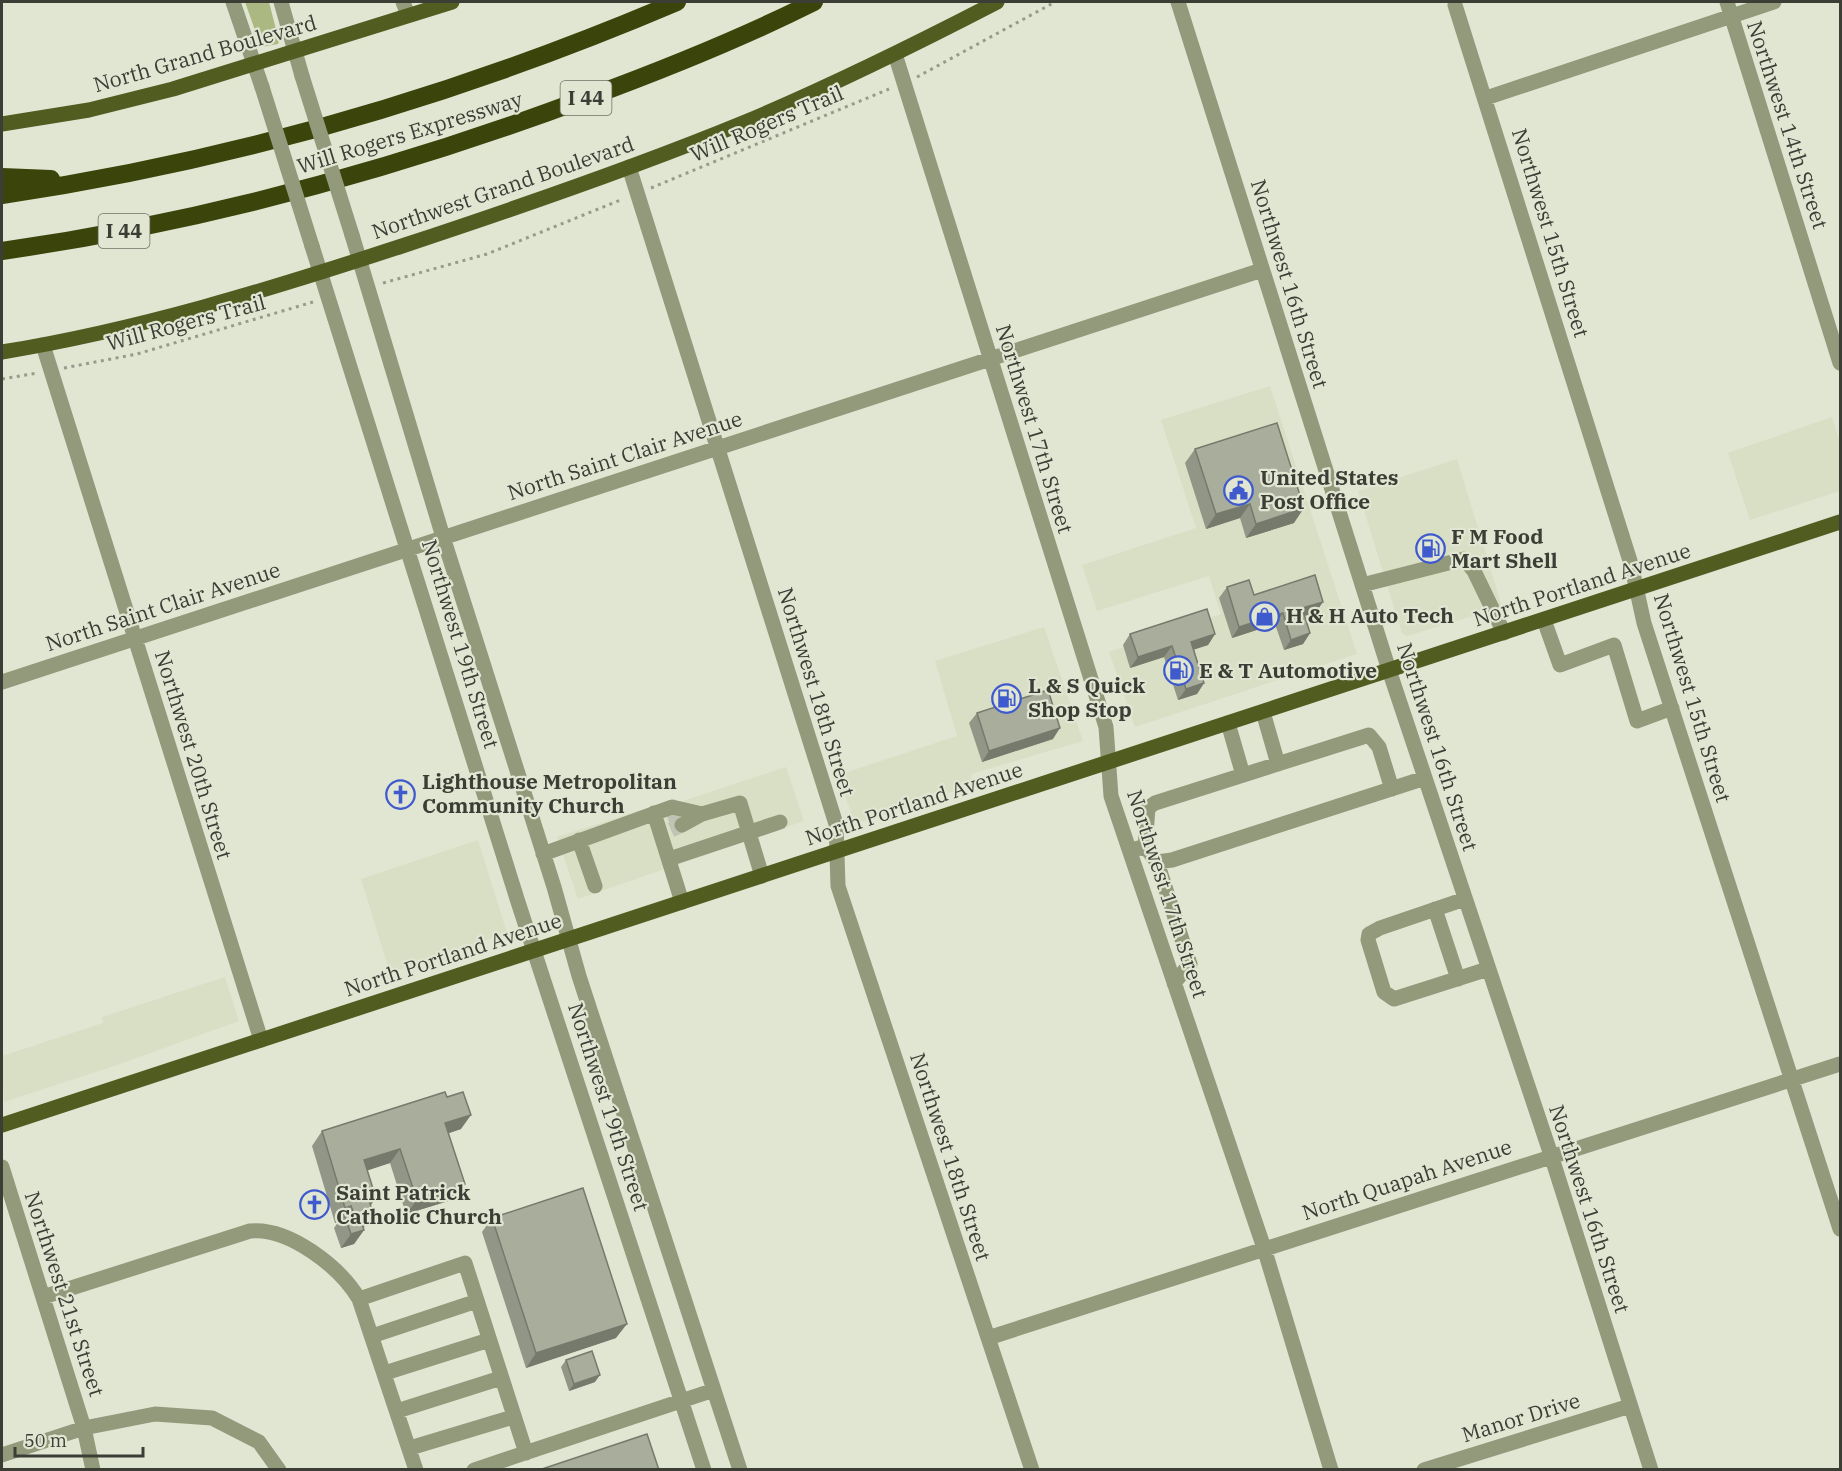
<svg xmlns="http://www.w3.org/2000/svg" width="1842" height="1471" font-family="'IBM Plex Serif',serif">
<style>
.built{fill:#d8dfc4}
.green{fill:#abb882}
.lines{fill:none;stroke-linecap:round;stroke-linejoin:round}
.minor-tunnel{stroke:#c0c4b4;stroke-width:15;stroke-dasharray:15 8;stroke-linecap:butt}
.path{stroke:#979a8c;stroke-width:3;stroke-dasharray:3 4.5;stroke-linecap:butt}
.minor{stroke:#929a7b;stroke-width:15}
.major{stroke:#515c21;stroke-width:15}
.highway{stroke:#3b450b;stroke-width:18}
.minor-bridge{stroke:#929a7b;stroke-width:15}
.wall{fill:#919686}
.shaded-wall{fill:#767a6d}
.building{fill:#a9ae9c;stroke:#767a6d;stroke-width:1.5}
.labels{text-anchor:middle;stroke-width:4.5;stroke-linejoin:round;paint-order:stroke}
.shield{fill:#e1e6d3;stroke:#6e7065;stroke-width:1.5}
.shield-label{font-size:20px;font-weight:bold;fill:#3c3e36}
.street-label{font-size:21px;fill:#3c3e36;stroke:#e1e6d3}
.poi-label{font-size:21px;font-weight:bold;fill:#3c3e36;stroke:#e1e6d3;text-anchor:start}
</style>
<rect width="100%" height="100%" fill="#e1e6d3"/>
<!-- built -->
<path class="built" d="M 1270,386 L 1357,654 L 1135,727 L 1109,652 L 1221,614 L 1209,576 L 1097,611 L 1082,565 L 1196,528 L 1161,420 Z
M 1832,417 L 1840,442 L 1840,491 L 1750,520 L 1728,453 Z
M 1457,459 L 1502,607 L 1407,636 L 1402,633 L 1358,491 Z
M 1044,627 L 1083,741 L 971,774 L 973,785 L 855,824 L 838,775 L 957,736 L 935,661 Z
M 786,767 L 804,821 L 578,899 L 557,837 L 675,799 L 677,803 Z
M 478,840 L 507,933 L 390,973 L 361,879 Z
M 225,977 L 239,1021 L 117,1065 L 4,1102 L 2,1056 L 103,1023 L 102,1017 Z"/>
<!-- green -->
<path class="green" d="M 245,2 L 269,2 L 279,41 L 278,44 L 261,47 Z"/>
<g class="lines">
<!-- minor-tunnel -->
<path class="minor-tunnel" d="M 668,819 L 679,815
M 671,830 L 682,825"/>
<!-- path -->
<path class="path" d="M 917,77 L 1055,2
M 651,188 L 889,89
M 383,283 L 487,254 L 623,199
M 64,368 L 137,354 L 313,302
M 2,379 L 37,373"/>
<!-- minor -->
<path class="minor" d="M 233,2 L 262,87
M 281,2 L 302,76
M 403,2 L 408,15
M 1178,2 L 1389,670 L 1551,1155 L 1651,1470
M 1727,2 L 1840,363
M 1455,5 L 1631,564 L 1644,623 L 1840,1229
M 895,54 L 1106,727 L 1111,796 L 1264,1248 L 1331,1470
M 1486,98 L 1774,2
M 629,167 L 836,824 L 838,886 L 1032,1470
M 352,235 L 443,537 L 554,887 L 579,976 L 740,1470
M 312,246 L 518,902 L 704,1470
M 43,345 L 261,1040
M 1362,585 L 1464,559 L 1474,571 L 1504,633
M 1544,620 L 1560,665 L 1614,645 L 1637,721 L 1672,708
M 2,682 L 1262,270
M 1263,712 L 1278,764
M 1228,723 L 1243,775
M 654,813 L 682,902
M 682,825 L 702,814 L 740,803 L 762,876
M 579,840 L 595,886
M 1138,848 L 1147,849 L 1157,862 L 1172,860 L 1425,778
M 1145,848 L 1148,808 L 1155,803 L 1369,735 L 1379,747 L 1392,789
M 543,854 L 672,807 L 702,814
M 669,859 L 780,822
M 1157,862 L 1190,964 L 1174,983
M 1465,899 L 1380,928 L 1369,934 L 1368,940 L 1384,992 L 1394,999 L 1488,969
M 1435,909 L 1458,979
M 2,1167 L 84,1428 L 93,1470
M 43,1297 L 250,1231 C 289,1227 340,1267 359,1299 L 416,1470
M 359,1299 L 465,1263 L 526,1453
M 372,1336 L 477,1301
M 988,1338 L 1840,1064
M 385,1373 L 489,1340
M 397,1411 L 501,1378
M 410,1448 L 513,1417
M 2,1455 L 84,1428 L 155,1414 L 212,1418 L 259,1442 L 279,1470
M 474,1470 L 714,1390
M 1424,1470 L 1630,1406"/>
<!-- major -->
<path class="major" d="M 2,124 L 89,110 L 173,89 L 452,2
M 2,352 C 138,330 271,289 402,246 C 517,208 631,169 743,123 C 829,87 914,45 997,2
M 2,1125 L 1840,522"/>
<!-- highway -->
<path class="highway" d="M 2,177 L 51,179
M 2,195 C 234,161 461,94 677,2
M 2,251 C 203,222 398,169 589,97 C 665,69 742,38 814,2"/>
<!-- minor-bridge -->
<path class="minor-bridge" d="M 302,76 L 352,235
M 262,87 L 312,246"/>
</g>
<!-- wall -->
<path class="wall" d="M 1195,449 L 1294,523 L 1246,538 L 1240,518 L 1206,529 L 1185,463 Z
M 1227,587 L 1316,612 L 1305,616 L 1310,633 L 1303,644 L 1284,650 L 1275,624 L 1232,638 L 1219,598 Z
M 1130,634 L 1215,634 L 1208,645 L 1194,649 L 1204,683 L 1197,694 L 1178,700 L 1164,657 L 1130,668 L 1123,645 Z
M 977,713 L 1053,739 L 982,762 L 969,723 Z
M 447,1097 L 461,1129 L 448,1133 L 465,1184 L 455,1199 L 406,1214 L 390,1163 L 367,1170 L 370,1205 L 364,1228 L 364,1230 L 354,1244 L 341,1248 L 334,1228 L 339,1221 L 335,1223 L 312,1146 L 322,1131 Z
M 492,1218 L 616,1338 L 526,1368 L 482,1232 Z
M 566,1360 L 595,1382 L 569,1391 L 561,1367 Z"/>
<!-- shaded-wall -->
<path class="shaded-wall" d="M 1250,504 L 1240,518 L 1206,529 L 1216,514 Z
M 1304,508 L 1294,523 L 1246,538 L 1256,524 Z
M 1323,602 L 1316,612 L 1295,619 L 1302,608 Z
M 1283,613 L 1275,624 L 1232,638 L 1239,627 Z
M 1310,633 L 1303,644 L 1284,650 L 1291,640 Z
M 1215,634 L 1208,645 L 1184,653 L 1191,642 Z
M 1172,646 L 1164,657 L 1130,668 L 1138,657 Z
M 1204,683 L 1197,694 L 1178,700 L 1186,689 Z
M 1060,728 L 1053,739 L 982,762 L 989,751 Z
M 471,1115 L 461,1129 L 435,1138 L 445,1123 Z
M 400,1149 L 390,1163 L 354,1175 L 364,1160 Z
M 465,1184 L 455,1199 L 406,1214 L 417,1200 Z
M 376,1198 L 366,1212 L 369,1200 Z
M 351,1206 L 345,1216 L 344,1214 L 339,1221 L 335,1223 L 345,1208 Z
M 373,1214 L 363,1228 L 360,1218 Z
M 364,1230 L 354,1244 L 341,1248 L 351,1234 Z
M 627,1324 L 616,1338 L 526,1368 L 536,1353 Z
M 600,1375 L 595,1382 L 569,1391 L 574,1384 Z"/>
<!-- building -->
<path class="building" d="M 1277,423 L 1304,508 L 1256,524 L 1250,504 L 1216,514 L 1195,449 Z
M 1315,575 L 1323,602 L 1302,608 L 1310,633 L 1291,640 L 1283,613 L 1239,627 L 1227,587 L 1249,580 L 1254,595 Z
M 1207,609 L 1215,634 L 1191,642 L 1204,683 L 1186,689 L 1172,646 L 1138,657 L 1130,634 Z
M 1048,690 L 1060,728 L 989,751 L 977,713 Z
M 445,1092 L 447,1097 L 463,1092 L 471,1115 L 445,1123 L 465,1184 L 417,1200 L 400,1149 L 364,1160 L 376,1198 L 369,1200 L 373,1214 L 360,1218 L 364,1230 L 351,1234 L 344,1214 L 353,1211 L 351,1206 L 345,1208 L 322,1131 Z
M 583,1188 L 627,1324 L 536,1353 L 492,1218 Z
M 592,1351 L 600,1375 L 574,1384 L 566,1360 Z
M 647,1434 L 659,1470 L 539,1470 Z"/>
<!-- icons -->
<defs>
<symbol id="civic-ring" viewBox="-11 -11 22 22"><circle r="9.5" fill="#e1e6d3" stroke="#3f5acc" stroke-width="1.5"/><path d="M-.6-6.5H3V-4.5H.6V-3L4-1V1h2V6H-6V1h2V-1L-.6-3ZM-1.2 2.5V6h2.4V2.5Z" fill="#3f5acc"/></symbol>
<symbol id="fuel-ring" viewBox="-11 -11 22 22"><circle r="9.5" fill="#e1e6d3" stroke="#3f5acc" stroke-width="1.5"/><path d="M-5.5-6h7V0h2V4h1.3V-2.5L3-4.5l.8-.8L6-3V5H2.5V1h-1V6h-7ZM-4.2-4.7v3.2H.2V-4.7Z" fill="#3f5acc"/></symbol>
<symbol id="shop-ring" viewBox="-11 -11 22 22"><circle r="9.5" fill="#e1e6d3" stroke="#3f5acc" stroke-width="1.5"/><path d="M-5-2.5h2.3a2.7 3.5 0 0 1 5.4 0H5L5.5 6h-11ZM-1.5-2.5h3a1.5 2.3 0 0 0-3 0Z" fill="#3f5acc"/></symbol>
<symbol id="church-ring" viewBox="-11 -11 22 22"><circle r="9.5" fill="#e1e6d3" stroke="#3f5acc" stroke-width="1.5"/><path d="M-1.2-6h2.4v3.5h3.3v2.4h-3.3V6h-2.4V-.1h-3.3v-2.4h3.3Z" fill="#3f5acc"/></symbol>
</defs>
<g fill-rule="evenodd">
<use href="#civic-ring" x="1222" y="474" width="33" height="33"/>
<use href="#fuel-ring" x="1414" y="532" width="33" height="33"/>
<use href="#shop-ring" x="1248" y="600" width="33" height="33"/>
<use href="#fuel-ring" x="1162" y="654" width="33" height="33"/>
<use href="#fuel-ring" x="990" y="682" width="33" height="33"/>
<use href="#church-ring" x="384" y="778" width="33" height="33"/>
<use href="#church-ring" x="298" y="1188" width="33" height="33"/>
</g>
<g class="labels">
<!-- shield labels -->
<g class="shield">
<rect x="560.5" y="81" width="51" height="34" rx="4.5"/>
<rect x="98.5" y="214" width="51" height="34" rx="4.5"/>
</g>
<g class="shield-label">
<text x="586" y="105">I 44</text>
<text x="124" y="238">I 44</text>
</g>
<!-- street labels -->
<g class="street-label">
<text transform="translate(205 54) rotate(-16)" y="7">North Grand Boulevard</text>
<text transform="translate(767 124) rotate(-23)" y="7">Will Rogers Trail</text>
<text transform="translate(1787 125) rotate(72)" y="7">Northwest 14th Street</text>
<text transform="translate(410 133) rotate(-17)" y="7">Will Rogers Expressway</text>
<text transform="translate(503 188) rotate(-19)" y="7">Northwest Grand Boulevard</text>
<text transform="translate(1550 233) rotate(73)" y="7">Northwest 15th Street</text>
<text transform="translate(1289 284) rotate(73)" y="7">Northwest 16th Street</text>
<text transform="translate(186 323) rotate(-15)" y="7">Will Rogers Trail</text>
<text transform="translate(1034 429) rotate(73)" y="7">Northwest 17th Street</text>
<text transform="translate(625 456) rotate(-18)" y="7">North Saint Clair Avenue</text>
<text transform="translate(1582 585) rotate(-18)" y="7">North Portland Avenue</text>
<text transform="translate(163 607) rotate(-18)" y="7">North Saint Clair Avenue</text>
<text transform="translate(460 644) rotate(73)" y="7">Northwest 19th Street</text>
<text transform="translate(816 692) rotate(73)" y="7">Northwest 18th Street</text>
<text transform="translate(1692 698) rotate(73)" y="7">Northwest 15th Street</text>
<text transform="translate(1437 747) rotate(72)" y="7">Northwest 16th Street</text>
<text transform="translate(193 755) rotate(73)" y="7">Northwest 20th Street</text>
<text transform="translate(914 804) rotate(-18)" y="7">North Portland Avenue</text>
<text transform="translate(1167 894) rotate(72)" y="7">Northwest 17th Street</text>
<text transform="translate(453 955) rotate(-18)" y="7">North Portland Avenue</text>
<text transform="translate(608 1107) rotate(72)" y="7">Northwest 19th Street</text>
<text transform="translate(950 1157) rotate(72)" y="7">Northwest 18th Street</text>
<text transform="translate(1407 1180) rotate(-18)" y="7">North Quapah Avenue</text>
<text transform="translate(1589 1209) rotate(72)" y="7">Northwest 16th Street</text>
<text transform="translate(64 1294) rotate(72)" y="7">Northwest 21st Street</text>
<text transform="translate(1521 1418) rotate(-17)" y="7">Manor Drive</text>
</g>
<!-- poi labels -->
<g class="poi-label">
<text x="1260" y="485">United States<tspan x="1260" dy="24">Post Office</tspan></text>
<text x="1451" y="544">F M Food<tspan x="1451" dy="24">Mart Shell</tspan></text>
<text x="1286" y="623">H &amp; H Auto Tech</text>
<text x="1199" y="678">E &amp; T Automotive</text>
<text x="1028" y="693">L &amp; S Quick<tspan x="1028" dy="24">Shop Stop</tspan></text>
<text x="422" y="789">Lighthouse Metropolitan<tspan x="422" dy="24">Community Church</tspan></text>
<text x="336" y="1200">Saint Patrick<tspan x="336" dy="24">Catholic Church</tspan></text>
</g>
</g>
<!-- border -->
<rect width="1842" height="1471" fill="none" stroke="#3c3e36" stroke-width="6"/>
<!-- scale -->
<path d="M15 1447v9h128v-9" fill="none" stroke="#3c3e36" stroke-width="3"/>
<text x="24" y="1447" font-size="18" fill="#3c3e36" stroke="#e1e6d3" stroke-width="4.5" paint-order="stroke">50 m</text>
</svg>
